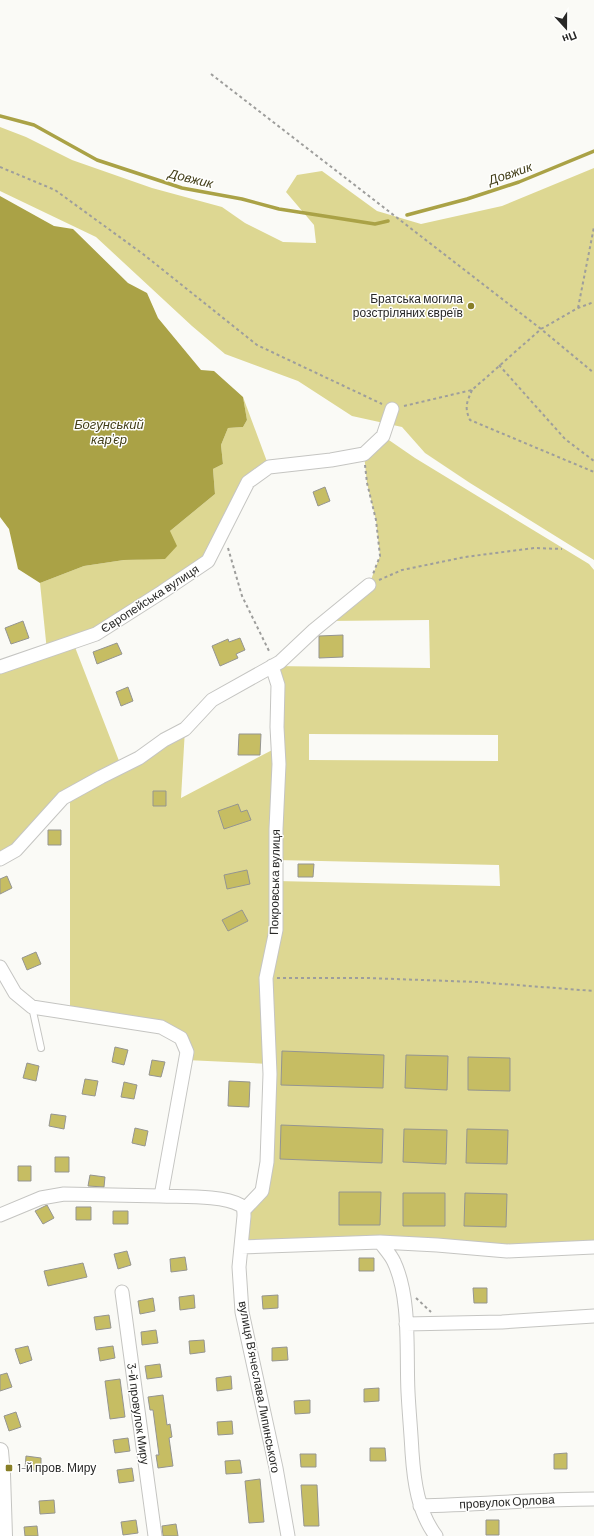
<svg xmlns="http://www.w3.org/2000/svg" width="594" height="1536" font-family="Barlow,sans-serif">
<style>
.green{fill:#ddd792;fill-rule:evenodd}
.water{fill:#aaa246}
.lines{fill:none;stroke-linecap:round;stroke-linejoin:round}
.stream{stroke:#aaa246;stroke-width:3.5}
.building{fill:#c6bd63;stroke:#959591}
.service-casing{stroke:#c5c5c2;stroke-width:8}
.minor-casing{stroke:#c5c5c2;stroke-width:15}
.tertiary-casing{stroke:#c5c5c2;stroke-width:18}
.path{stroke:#9e9e9c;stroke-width:2;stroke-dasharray:3 3;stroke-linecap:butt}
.service{stroke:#fff;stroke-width:6}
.minor{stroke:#fff;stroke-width:13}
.tertiary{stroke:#fff;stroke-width:16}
.poi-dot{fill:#887f27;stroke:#fffffe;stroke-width:1.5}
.labels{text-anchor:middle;stroke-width:3;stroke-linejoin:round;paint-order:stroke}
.poi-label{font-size:12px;fill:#282827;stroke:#fffffe;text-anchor:end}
.street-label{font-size:12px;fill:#282827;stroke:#fffffe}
.water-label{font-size:13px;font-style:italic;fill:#423e18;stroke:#fffffe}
</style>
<rect width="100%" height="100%" fill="#fafaf6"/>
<!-- green -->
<path class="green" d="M 0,127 L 26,137 L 72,160 L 152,188 L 222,207 L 245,223 L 283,242 L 316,243 L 314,225 L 286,192 L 297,175 L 322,171 L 377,211 L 421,224 L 502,206 L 594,168 L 594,560 L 470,483 L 425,453 L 402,427 L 352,416 L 298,381 L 225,354 L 192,326 L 96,237 L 0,191 Z
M 243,397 L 269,467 L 248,482 L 208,561 L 73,642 L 121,766 L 185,729 L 181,798 L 278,747 L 272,666 L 430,668 L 429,620 L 325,621 L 369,585 L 380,556 L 376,520 L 367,483 L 364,454 L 383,436 L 415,458 L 589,564 L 594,570 L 594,1247 L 437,1245 L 241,1247 L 244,1210 L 262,1191 L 269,1064 L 186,1060 L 181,1038 L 70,1013 L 70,794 L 0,859 L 0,667 L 47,651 L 40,583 L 84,566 L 124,560 L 165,558 L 170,531 L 215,494 L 213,469 L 223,464 L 221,445 L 228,428 L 243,427 L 247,420 ZM 309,734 L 498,735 L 498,761 L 309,760 ZM 276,860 L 499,865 L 500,886 L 276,881 Z"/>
<!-- water -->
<path class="water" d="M 0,196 L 54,226 L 73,229 L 128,283 L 147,293 L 158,318 L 201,370 L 214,371 L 243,397 L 247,420 L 243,427 L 228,428 L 221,445 L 223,464 L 213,469 L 215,494 L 170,531 L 177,546 L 165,559 L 124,560 L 84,566 L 40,583 L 18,569 L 9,529 L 0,517 Z"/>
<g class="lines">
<!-- stream -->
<path class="stream" d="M 0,116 L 34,125 L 97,160 L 182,188 L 242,199 L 279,209 L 324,216 L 375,224 L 388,221
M 407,215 L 467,199 L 519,182 L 594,151"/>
</g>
<!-- building -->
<path class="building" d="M 325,487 L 330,501 L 318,506 L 313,492 Z
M 23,621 L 29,638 L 11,644 L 5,628 Z
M 343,635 L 343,657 L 319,658 L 319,636 Z
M 240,638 L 245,650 L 236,654 L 238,658 L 220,666 L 212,646 L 228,639 L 229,642 Z
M 117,643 L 122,654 L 97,664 L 93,652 Z
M 128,687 L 133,701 L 121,706 L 116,692 Z
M 239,734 L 261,734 L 260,755 L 238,755 Z
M 153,791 L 166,791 L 166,806 L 153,806 Z
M 238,804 L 241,812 L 247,810 L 251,820 L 224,829 L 218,811 Z
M 48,830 L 61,830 L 61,845 L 48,845 Z
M 298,864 L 314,864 L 313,877 L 298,877 Z
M 247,870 L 250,884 L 227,889 L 224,875 Z
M 7,876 L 12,888 L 0,894 L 0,879 Z
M 242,910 L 248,921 L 228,931 L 222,920 Z
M 36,952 L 41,964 L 27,970 L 22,958 Z
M 115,1047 L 128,1050 L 124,1065 L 112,1062 Z
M 282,1051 L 384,1055 L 383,1088 L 281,1085 Z
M 406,1055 L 448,1056 L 447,1090 L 405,1088 Z
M 468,1057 L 510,1058 L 510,1091 L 468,1090 Z
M 152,1060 L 165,1062 L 161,1077 L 149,1075 Z
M 27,1063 L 39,1066 L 36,1081 L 23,1078 Z
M 85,1079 L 98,1081 L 95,1096 L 82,1094 Z
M 229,1081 L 250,1082 L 249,1107 L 228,1106 Z
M 124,1082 L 137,1085 L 134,1099 L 121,1097 Z
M 51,1114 L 66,1116 L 64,1129 L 49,1126 Z
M 281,1125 L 383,1129 L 382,1163 L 280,1159 Z
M 135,1128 L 148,1131 L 145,1146 L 132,1143 Z
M 404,1129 L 447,1130 L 446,1164 L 403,1162 Z
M 467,1129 L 508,1130 L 507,1164 L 466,1163 Z
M 55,1157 L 69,1157 L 69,1172 L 55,1172 Z
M 18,1166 L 31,1166 L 31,1181 L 18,1181 Z
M 90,1175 L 105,1177 L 104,1187 L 88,1186 Z
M 339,1192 L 381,1192 L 380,1225 L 339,1225 Z
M 403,1193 L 445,1193 L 445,1226 L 403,1226 Z
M 465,1193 L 507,1194 L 506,1227 L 464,1226 Z
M 47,1205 L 54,1218 L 43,1224 L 35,1211 Z
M 76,1207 L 91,1207 L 91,1220 L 76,1220 Z
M 113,1211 L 128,1211 L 128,1224 L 113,1224 Z
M 127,1251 L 131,1265 L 118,1269 L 114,1254 Z
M 185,1257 L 187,1270 L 171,1272 L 170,1259 Z
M 359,1258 L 374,1258 L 374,1271 L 359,1271 Z
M 83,1263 L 87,1277 L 48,1286 L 44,1271 Z
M 473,1288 L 487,1288 L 487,1303 L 474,1303 Z
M 194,1295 L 195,1308 L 180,1310 L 179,1297 Z
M 278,1295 L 278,1308 L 263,1309 L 262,1296 Z
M 153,1298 L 155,1311 L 140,1314 L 138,1301 Z
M 109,1315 L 111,1328 L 96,1330 L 94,1317 Z
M 156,1330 L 158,1343 L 142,1345 L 141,1332 Z
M 204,1340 L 205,1352 L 190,1354 L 189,1341 Z
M 28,1346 L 32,1360 L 20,1364 L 15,1349 Z
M 113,1346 L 115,1358 L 100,1361 L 98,1348 Z
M 287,1347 L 288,1360 L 272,1361 L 272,1348 Z
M 160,1364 L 162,1377 L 147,1379 L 145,1366 Z
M 7,1373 L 12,1387 L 0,1391 L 0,1375 Z
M 231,1376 L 232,1389 L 217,1391 L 216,1378 Z
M 120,1379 L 125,1417 L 110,1419 L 105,1381 Z
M 379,1388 L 379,1401 L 364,1402 L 364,1389 Z
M 163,1395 L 167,1425 L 170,1424 L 172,1437 L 169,1438 L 173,1466 L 158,1468 L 156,1455 L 159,1455 L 153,1410 L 150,1410 L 148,1397 Z
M 310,1400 L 310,1413 L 295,1414 L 294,1401 Z
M 16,1412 L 21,1427 L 9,1431 L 4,1416 Z
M 232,1421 L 233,1434 L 218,1435 L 217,1422 Z
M 128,1438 L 130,1451 L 115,1453 L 113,1440 Z
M 370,1448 L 385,1448 L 386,1461 L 370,1461 Z
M 567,1453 L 567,1469 L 554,1469 L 554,1454 Z
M 300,1454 L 316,1454 L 316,1467 L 301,1467 Z
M 26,1456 L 41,1458 L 41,1471 L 25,1469 Z
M 240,1460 L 242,1473 L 226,1474 L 225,1461 Z
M 132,1468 L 134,1481 L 119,1483 L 117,1470 Z
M 260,1479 L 264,1522 L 249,1523 L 245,1481 Z
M 301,1485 L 317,1485 L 319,1526 L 304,1526 Z
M 54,1500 L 55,1513 L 40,1514 L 39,1501 Z
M 136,1520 L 138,1533 L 123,1535 L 121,1522 Z
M 486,1520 L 499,1520 L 499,1535 L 486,1535 Z
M 176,1524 L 178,1536 L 163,1536 L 162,1526 Z
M 37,1526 L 38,1536 L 25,1536 L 24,1527 Z"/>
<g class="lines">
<defs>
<path id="service" d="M 32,1007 L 41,1048"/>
<path id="minor" d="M 0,667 L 96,634 L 162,592 L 208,561 L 248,482 L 269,467 L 331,460 L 364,454 L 383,436 L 392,409
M 0,859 L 16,850 L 63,798 L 101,777 L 139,758 L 164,740 L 185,729 L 212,700 L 280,662 L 314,630 L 369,585
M 0,967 L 15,993 L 32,1007 L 161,1027 L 181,1038 L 187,1052 L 161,1196 C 181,1197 223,1195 240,1205 C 244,1207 244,1212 244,1216 L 239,1267 L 242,1312 L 276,1468 L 288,1536
M 244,1210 L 262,1191 L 267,1162 L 270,1074 L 266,978 L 276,930 L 276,829 L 279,764 L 277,727 L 278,685 L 272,666
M 0,1215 L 41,1198 L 64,1194 L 161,1196
M 380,1242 L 437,1245 L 507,1251 L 594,1247
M 241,1247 L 380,1242 C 385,1249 391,1255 394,1262 C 411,1298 406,1352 408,1392 C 409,1412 411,1432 412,1452 C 414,1482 418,1512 436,1536
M 122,1292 L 155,1536
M 406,1324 L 502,1322 L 594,1316
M 420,1506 C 478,1505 536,1499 594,1499"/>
<path id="tertiary" d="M 0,1451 L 2,1474 L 4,1536"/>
</defs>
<!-- service casing -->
<use href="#service" class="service-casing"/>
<!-- minor casing -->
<use href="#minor" class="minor-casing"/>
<!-- tertiary casing -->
<use href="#tertiary" class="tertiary-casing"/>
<!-- path -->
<path class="path" d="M 211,74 L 541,329 L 594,373
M 0,167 L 55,190 L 143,254 L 257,345 L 382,404
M 578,308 L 594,227
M 499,365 L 565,439 L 594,461
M 472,390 C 467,402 464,407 470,420 L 594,472
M 404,406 L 472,390 L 541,329 L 578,308 L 594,302
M 365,465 L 367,483 L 376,520 L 380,556 L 373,574
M 228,548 L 242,596 L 270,653
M 379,580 L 402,570 L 465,557 L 534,548 L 562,549
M 277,978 L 367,978 L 477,982 L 594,991
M 416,1298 L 431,1312"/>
<!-- service -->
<use href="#service" class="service"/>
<!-- minor -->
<use href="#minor" class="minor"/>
<!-- tertiary -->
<use href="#tertiary" class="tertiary"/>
</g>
<!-- markers -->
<g class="poi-dot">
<circle cx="471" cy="306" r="4"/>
<rect x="5" y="1464" width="8" height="8" rx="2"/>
</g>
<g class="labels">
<!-- poi labels -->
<g class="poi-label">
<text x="463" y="303">Братська могила<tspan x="463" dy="14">розстріляних євреїв</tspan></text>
<text x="17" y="1472" text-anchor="start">1-й пров. Миру</text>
</g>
<!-- street labels -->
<g class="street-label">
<text transform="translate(150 599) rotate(-33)" y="4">Європейська вулиця</text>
<text transform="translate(275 882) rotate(-89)" y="4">Покровська вулиця</text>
<text transform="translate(259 1387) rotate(79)" y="4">вулиця Вʼячеслава Липинського</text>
<text transform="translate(138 1414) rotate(82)" y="4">3-й провулок Миру</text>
<text transform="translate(507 1502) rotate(-3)" y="4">провулок Орлова</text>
</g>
<!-- water labels -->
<g class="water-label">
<text transform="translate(510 173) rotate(-19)" y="5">Довжик</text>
<text transform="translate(191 178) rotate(14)" y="5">Довжик</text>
<text x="109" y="429">Богунський<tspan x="109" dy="15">кар'єр</tspan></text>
</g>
</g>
<!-- north arrow -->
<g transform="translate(566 28) rotate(159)" stroke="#fffffe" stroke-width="3" paint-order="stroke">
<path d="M0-3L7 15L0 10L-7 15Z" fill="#282827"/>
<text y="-6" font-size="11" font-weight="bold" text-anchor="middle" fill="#282827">Пн</text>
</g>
</svg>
